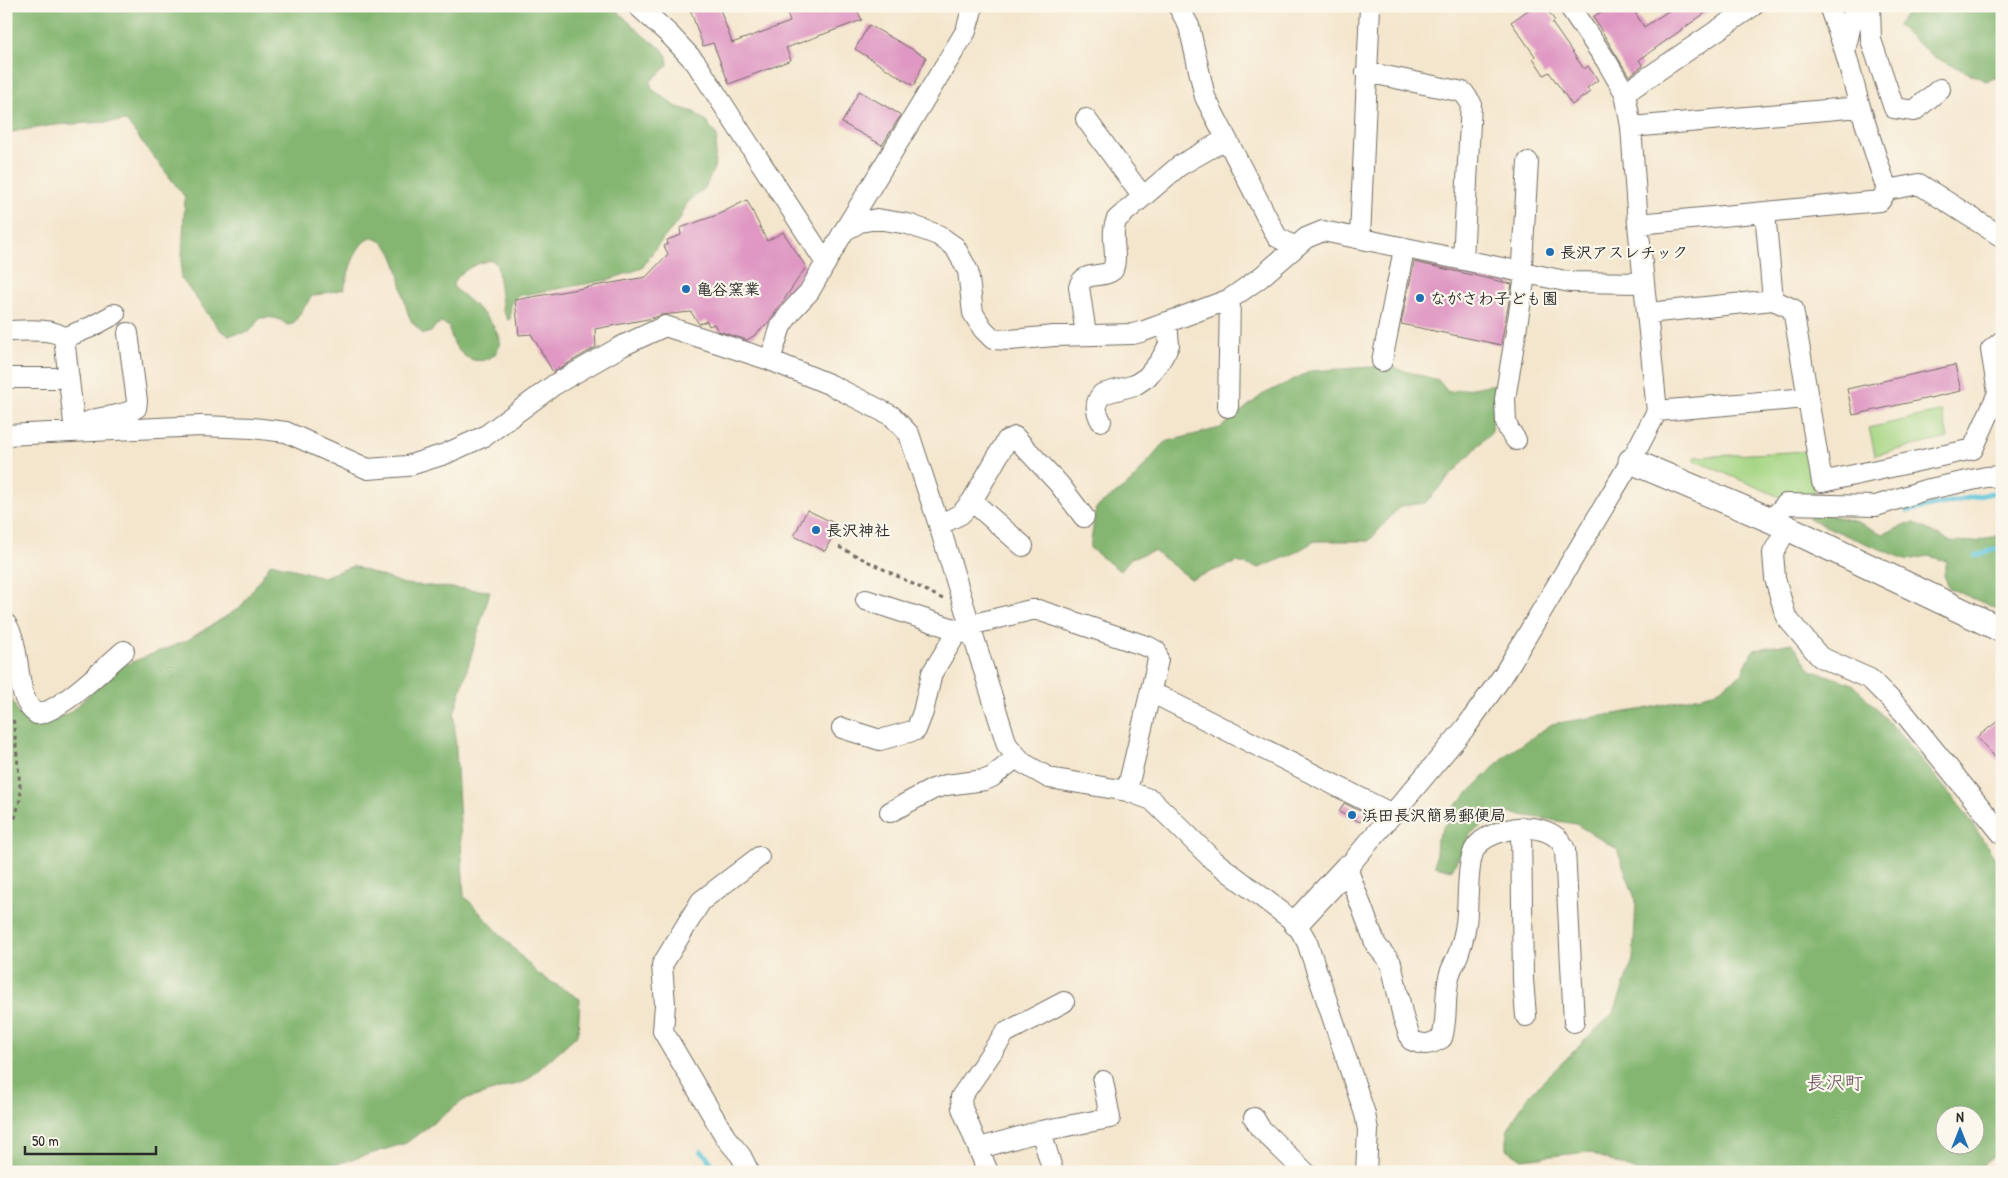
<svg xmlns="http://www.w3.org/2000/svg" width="2008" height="1178" font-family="'Patrick Hand','Klee One',sans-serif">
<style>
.green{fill:#a5d583;stroke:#688057}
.forest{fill:#84b671;stroke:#58704e;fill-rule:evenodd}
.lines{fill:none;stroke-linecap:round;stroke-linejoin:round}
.stream{stroke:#5ec4db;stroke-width:5}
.building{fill:#df98c3}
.minor-casing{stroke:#716c64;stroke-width:22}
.tertiary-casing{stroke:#716c64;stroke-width:27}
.path{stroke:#716c64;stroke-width:3;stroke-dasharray:4 4;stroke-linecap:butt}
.minor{stroke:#fff;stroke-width:20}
.tertiary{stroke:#fff;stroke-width:25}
.poi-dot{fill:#1f6fb2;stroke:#fbf7ec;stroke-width:2}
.labels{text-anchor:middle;stroke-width:4.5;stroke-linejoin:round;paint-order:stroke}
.poi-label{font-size:16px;font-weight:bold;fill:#2b2b2b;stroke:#fbf7ec;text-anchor:start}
.quarter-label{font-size:19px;fill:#6a5160;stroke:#fbf7ec}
</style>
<rect width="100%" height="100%" fill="#fbf7ec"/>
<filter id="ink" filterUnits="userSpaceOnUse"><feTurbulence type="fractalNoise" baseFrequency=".02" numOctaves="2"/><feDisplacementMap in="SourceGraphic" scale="10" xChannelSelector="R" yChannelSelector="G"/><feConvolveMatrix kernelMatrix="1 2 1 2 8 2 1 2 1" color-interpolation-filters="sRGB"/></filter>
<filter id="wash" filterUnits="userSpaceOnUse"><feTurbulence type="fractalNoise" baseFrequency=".0096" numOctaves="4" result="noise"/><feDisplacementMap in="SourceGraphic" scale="20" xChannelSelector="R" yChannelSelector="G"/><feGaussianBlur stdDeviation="1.12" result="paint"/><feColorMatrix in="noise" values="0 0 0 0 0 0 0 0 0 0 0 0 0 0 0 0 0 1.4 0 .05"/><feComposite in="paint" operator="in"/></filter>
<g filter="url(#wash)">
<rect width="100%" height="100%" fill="#f4e6cd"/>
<!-- green -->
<path class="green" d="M 1942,411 L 1948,438 L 1875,455 L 1869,428 Z
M 1809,451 L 1816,497 L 1782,498 L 1694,460 L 1694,457 Z"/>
<!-- forest -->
<path class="forest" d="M 6,6 L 612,6 L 645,37 L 662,49 L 667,56 L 668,65 L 650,82 L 652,89 L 677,107 L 694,112 L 707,122 L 717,136 L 714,168 L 705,188 L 687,203 L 680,219 L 658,245 L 642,268 L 608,280 L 517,296 L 511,303 L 510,319 L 508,320 L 503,311 L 497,264 L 492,260 C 478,262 456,272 453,286 C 467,301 487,312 496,331 C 513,363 457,379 449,327 L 443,323 L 436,325 L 431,332 L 423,334 C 420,330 415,326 412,322 C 399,301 403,247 376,239 C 357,233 348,275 344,289 L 312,296 L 293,324 L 287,325 C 279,317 270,317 260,318 L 249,332 L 229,335 L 220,330 L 181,278 L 185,197 L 126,121 L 54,125 L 6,133 Z
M 1914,6 L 2002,6 L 2002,76 L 1986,81 L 1934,57 L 1897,25 Z
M 1387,366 L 1438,380 L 1448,392 L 1495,384 L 1492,431 L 1425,503 L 1400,506 L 1369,541 L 1315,541 L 1291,555 L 1259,568 L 1237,562 L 1191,579 L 1154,551 L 1131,558 L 1120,571 L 1090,548 L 1096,508 L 1130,483 L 1165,442 L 1220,428 L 1262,395 L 1311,371 Z
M 1817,512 L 1857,522 L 1883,534 L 1913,522 L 1949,541 L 1975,542 L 2002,534 L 2002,611 L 1949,588 L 1944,575 L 1947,561 L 1928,556 L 1908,560 L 1845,535 L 1808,518 Z
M 271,563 L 323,577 L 353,566 L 404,584 L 490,591 L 454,714 L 464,896 L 538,974 L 580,999 L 578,1034 L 526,1081 L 464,1100 L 406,1143 L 311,1172 L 6,1172 L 6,660 L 9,692 L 18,714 L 32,722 L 49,722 L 69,713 L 122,666 L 188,640 L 241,607 Z
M 1792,643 L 1811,670 L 1853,684 L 1900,734 L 1964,811 L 2002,869 L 2002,1150 L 1974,1172 L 1638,1172 L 1589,1152 L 1522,1159 L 1507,1149 L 1507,1131 L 1527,1097 L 1614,1012 L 1633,960 L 1636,901 L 1617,849 L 1576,824 L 1503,812 L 1471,833 L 1452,870 L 1435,866 L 1437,839 L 1455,806 L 1506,755 L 1552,724 L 1645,709 L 1713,693 L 1741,675 L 1753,650 ZM 1946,1116 L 1976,1116 L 1976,1146 L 1946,1146 Z"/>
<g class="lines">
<!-- stream -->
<path class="stream" d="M 1907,511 L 2002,491
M 1975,556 L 2002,547
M 701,1151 L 707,1157 L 717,1172"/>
</g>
<g id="blocks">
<!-- building -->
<path class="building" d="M 689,6 L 719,6 L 732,43 L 790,22 L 786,10 L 795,6 L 855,6 L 862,20 L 786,48 L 791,60 L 729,84 L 713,43 L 703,46 Z
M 1534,6 L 1545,6 L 1555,21 L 1552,23 L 1584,69 L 1588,66 L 1598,80 L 1587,88 L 1590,92 L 1572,105 L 1549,72 L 1544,75 L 1533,58 L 1535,56 L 1511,22 Z
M 1610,6 L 1631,6 L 1644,27 L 1676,6 L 1715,6 L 1639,60 L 1643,66 L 1629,76 L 1593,17 Z
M 869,25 L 926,57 L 914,86 L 855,49 Z
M 859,91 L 901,115 L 882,145 L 842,123 Z
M 747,200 L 767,241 L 783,232 L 806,267 L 769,322 L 755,335 L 747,340 L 718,331 L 714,324 L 709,326 L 707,321 L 699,324 L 691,312 L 661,315 L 653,318 L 595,329 L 596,347 L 553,372 L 531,334 L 519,335 L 515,300 L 646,277 L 668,254 L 664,246 L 668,244 L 667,240 L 681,235 L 680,228 L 717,215 Z
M 1414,262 L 1512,284 L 1501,345 L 1401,324 Z
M 1955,365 L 1961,391 L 1853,415 L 1847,389 Z
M 807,510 L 838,525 L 825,551 L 794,536 Z
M 2002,718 L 2002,765 L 1977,737 Z
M 1344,803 L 1364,813 L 1360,822 L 1339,812 Z"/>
</g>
</g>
<g filter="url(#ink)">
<use href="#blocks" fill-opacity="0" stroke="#716c64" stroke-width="1"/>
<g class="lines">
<defs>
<path id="minor" d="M 638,6 L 670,35 L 696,63 L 826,263
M 1178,6 L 1189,26 L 1205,97 L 1277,237 L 1295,247
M 1569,6 L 1607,62 L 1625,93 L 1631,127 L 1638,224 L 1657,411 L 1631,461 L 1504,674 L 1466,727 L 1347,868 L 1376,945 L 1391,963 L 1403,1017 L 1411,1040 C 1424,1046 1430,1045 1442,1038 C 1448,1018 1444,997 1449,977 C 1451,968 1456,961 1459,952 C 1462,943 1465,932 1466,923 C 1469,904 1466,860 1476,847 C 1486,833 1516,826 1532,828 C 1546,830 1561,836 1565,850 L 1574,1022
M 1865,6 L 1870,7 L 1871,40 L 1894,108 L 1914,111 L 1940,89
M 1845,51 L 1855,6
M 1366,72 L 1463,92 L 1471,103 L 1463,260
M 1625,93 L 1753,6
M 1086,119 L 1142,196
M 1631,127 L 1860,107
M 1887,190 L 1919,184 L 2002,237
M 1765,212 L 1773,300
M 1638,224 L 1880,201 L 1887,190 L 1860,107 L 1845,51 L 1829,6
M 844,231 L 966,31 L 973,6
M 1360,238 L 1370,6
M 1648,313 L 1773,300 L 1793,309 L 1822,482 L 1973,449 L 1998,393 L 1991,350 L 2002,341
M 6,331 C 20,331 54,327 64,338 L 75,431
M 1086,334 L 1079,287 C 1083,270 1103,279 1113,270 C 1119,254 1109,235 1117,219 L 1179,166 L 1226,139
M 64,338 L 91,327 L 115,314
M 770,360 L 781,326 L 793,309 L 809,292 L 844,231 L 860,222 L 877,219 L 908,224 L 938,235 L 955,247 L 968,271 L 973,313 L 983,329 L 993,339 L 1010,340 L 1054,336 L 1133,334 L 1144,331 L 1230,299 L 1261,277 L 1306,238 L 1323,231 L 1570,282 L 1644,283
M 1382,361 L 1404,249
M 6,378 L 69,378
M 1228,407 L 1230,299
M 1657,411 L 1807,398
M 1101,421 C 1096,412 1094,403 1102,394 L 1135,385 L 1147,377 L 1160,361 L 1169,345 L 1167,322
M 82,425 C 99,414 120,419 136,408 L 137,401 L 128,333
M 6,435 L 201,426 L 253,428 L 286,432 L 368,469 L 407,466 L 445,454 L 485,436 L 554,385 L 622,346 L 665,326 L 770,360 L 831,385 L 892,416 L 909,434 L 939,525 L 1007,745 L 1023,763 L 1049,778 L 1127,791 L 1152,800 L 1213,860 L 1296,923 L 1307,942 L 1365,1114 L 1368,1130 L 1366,1172
M 1516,440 L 1509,430 L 1506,422 L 1505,399 L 1524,282 L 1522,263 L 1528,162
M 972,501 L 1023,546
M 1771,520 L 1786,504 L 1876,506 L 1925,490 L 1986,477 L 2002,476
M 939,525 L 961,514 L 972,501 L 1007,440 L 1015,437 L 1059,484 L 1084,517
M 1787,528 L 1773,553 L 1775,578 L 1786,617 L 1820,657 L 1870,679 L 1904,713 L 2002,834
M 866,600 L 969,634
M 6,624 C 23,647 13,700 37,714 C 59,713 105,667 124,651
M 970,625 L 1031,610 L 1038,610 L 1149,647 L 1156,651 L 1158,660 L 1127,791
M 1151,692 L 1392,814
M 842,728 L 880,740 L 916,730 L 923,712 L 932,673 L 958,631
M 890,812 L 933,789 L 946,785 L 985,780 L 992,777 L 1017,757
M 1521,828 L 1523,980 L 1526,1016
M 1254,1118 L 1260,1128 L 1305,1172
M 980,1148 L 1041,1131
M 749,1172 L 741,1156 L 726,1138 L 663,1031 L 665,1004 L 662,965 L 701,901 L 759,857
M 988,1172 L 962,1108 L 961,1097 L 1005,1033 L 1064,1002
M 1053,1172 L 1041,1131 L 1110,1118 L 1103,1081"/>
<path id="tertiary" d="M 1631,461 L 1771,520 L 2002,630
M 1296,923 L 1347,868"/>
</defs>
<!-- minor casing -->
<use href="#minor" class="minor-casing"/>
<!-- tertiary casing -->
<use href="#tertiary" class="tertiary-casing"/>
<!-- path -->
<path class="path" d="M 839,547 L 943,599
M 6,832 L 15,818 L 21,796 L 13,716"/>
<!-- minor -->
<use href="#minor" class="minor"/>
<!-- tertiary -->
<use href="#tertiary" class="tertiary"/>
</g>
</g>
<!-- markers -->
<g class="poi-dot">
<circle cx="1550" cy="252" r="5"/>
<circle cx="686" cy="289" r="5"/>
<circle cx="1420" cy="298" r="5"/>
<circle cx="816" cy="530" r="5"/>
<circle cx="1352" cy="815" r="5"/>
</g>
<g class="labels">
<!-- poi labels -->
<g class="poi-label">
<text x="1560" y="258">長沢アスレチック</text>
<text x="696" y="295">亀谷窯業</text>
<text x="1430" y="304">ながさわ子ども園</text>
<text x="826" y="536">長沢神社</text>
<text x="1362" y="821">浜田長沢簡易郵便局</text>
</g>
<!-- quarter labels -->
<g class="quarter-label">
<text x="1835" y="1089">長沢町</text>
</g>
</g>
<!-- margin -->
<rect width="2008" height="1178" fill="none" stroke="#fbf7ec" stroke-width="25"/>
<!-- north arrow -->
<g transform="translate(1960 1130)"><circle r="24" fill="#fbf7ec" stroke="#a8a59f"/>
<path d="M0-4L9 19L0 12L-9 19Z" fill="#1f6fb2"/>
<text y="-8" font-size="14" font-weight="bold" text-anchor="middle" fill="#2b2b2b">N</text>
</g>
<!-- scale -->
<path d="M25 1146v8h131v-8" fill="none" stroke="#2b2b2b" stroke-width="2.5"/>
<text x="32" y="1146" font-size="15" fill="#2b2b2b" stroke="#fbf7ec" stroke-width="4" paint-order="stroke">50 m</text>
</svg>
